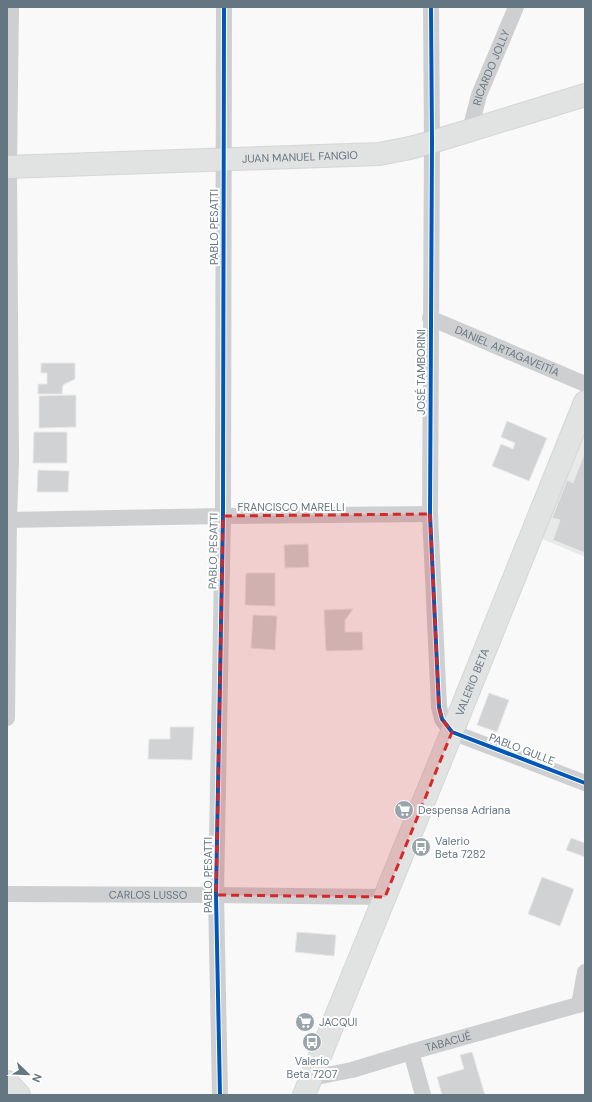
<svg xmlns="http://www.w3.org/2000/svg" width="592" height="1102" font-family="'DM Sans',sans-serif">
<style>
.built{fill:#e8e9e9}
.building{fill:#d0d2d3;stroke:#e8e8e8}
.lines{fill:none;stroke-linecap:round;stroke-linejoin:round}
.secondary-casing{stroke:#d5d6d7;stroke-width:24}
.street{stroke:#cecfd0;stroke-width:16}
.secondary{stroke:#e1e2e2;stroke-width:22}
.cycleway-casing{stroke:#fff;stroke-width:6}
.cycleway{stroke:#0057b8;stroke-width:4}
.marked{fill:#d62828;fill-opacity:0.2;stroke:#d62828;stroke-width:3;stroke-dasharray:8 5;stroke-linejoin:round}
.labels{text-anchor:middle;stroke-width:4;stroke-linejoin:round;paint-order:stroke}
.street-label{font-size:11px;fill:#657683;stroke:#fff}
.poi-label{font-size:11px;fill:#657683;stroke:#fff;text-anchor:start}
</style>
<rect width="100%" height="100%" fill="#f9f9f9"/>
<!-- built -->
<path class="built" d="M 585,427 L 585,557 L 540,538 Z"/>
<!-- building -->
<path class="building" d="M 41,363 L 75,363 L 75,379 L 63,385 L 62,394 L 38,394 L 38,384 L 47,384 L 47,373 L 41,373 Z
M 76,395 L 76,427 L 39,428 L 39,396 Z
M 507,421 L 547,438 L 529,481 L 492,466 L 501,444 L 513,449 L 515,443 L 501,437 Z
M 34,432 L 67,432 L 67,463 L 33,463 Z
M 585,452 L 585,553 L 553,540 L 560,520 L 552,518 L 567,480 L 573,483 Z
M 38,470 L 69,471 L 68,492 L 37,492 Z
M 308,544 L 309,567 L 285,568 L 284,545 Z
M 246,573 L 275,573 L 275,606 L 245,605 Z
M 353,609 L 345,620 L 345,632 L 362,632 L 363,650 L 326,651 L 324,610 Z
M 253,615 L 277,616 L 275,650 L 251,648 Z
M 489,693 L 509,700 L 497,732 L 477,725 Z
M 170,727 L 194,727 L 192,760 L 148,759 L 149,739 L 170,739 Z
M 571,838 L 585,843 L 585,857 L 566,850 Z
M 542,877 L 574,889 L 560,926 L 528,914 Z
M 297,932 L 336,935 L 334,956 L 295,952 Z
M 472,1052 L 485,1095 L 442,1095 L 437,1077 L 464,1069 L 460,1055 Z"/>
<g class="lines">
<defs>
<g id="secondary">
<path id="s5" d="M 7,167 L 379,154 L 410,148 L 432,142 L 585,95"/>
<path d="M 7,1082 L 19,1095"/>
<path id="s6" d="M 304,1095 L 452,732 L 585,402"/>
</g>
</defs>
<!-- secondary casing -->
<use href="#secondary" class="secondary-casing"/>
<!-- street -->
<g class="street">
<path d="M 431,7 L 432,142 L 430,514 L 439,707 L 442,719 L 452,732 L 585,783"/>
<path id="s1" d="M 470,130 L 479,95 L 516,7"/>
<path id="s2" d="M 430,318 L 585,384"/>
<path d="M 7,520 L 223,516 L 430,514"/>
<path d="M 7,718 L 9,519 L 11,460 L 9,167 L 11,7"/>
<path id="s3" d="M 7,894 L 216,895 L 385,897"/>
<path d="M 579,1005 L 585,972"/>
<path d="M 411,1052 L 423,1095"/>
<path id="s4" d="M 311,1078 L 352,1070 L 411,1052 L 585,1003"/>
<path d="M 220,1095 L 216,895 L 223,516 L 224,7"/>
</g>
<!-- secondary -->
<use href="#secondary" class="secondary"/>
<defs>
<path id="cycleway" d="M 431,7 L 432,142 L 430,514 L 439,707 L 442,719 L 452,732 L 585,783
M 220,1095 L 216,895 L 223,516 L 224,7"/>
</defs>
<!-- cycleway casing -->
<use href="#cycleway" class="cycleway-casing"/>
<!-- cycleway -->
<use href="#cycleway" class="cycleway"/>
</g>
<!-- marked area -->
<path class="marked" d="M 430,514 L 439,707 L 442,719 L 452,732 L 385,897 L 216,895 L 223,516 Z"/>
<!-- icons -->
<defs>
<symbol id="supermarket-disc" viewBox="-11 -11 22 22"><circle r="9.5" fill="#99a4ac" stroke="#fff"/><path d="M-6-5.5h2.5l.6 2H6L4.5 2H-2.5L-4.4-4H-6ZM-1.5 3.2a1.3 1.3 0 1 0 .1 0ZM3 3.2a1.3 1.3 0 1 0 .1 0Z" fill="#fff"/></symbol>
<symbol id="bus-disc" viewBox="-11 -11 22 22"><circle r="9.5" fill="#99a4ac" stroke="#fff"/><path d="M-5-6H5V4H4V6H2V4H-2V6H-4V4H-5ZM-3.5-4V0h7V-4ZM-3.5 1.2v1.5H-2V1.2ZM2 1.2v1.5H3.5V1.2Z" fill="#fff"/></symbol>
</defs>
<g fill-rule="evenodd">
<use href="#supermarket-disc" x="393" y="799" width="22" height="22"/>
<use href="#bus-disc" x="410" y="836" width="22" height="22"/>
<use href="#supermarket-disc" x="294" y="1011" width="22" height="22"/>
<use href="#bus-disc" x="301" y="1031" width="22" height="22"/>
</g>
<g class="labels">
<!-- street labels -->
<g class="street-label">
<text dy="4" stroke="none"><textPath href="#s1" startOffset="66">RICARDO JOLLY</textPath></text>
<text dy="4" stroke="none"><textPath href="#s5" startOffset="293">JUAN MANUEL FANGIO</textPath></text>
<text transform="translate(214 227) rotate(-90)" y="4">PABLO PESATTI</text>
<text dy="4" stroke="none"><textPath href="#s2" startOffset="84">DANIEL ARTAGAVEITÍA</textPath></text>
<text transform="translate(421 372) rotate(-90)" y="4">JOSÉ TAMBORINI</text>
<text x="291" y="511">FRANCISCO MARELLI</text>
<text transform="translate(213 551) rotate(-89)" y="4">PABLO PESATTI</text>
<text dy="4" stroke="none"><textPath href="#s6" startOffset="446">VALERIO BETA</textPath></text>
<text transform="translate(522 749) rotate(21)" y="4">PABLO GULLE</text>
<text transform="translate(208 875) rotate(-90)" y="4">PABLO PESATTI</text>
<text dy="4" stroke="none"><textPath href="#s3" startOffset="141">CARLOS LUSSO</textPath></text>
<text dy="4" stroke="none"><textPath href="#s4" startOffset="142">TABACUÉ</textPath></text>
</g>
<!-- poi labels -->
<g class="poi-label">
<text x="418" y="814">Despensa Adriana</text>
<text x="435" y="845">Valerio<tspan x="435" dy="13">Beta 7282</tspan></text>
<text x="319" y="1026">JACQUI</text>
<text x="312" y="1065" text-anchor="middle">Valerio<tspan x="312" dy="13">Beta 7207</tspan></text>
</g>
</g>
<!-- border -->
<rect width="592" height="1102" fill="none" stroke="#657683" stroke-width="16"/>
<!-- north arrow -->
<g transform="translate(28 1074) rotate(113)" stroke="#ffffff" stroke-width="3" paint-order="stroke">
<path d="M0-3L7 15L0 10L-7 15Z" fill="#657683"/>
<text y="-6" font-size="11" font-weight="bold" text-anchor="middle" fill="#657683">N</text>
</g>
</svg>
